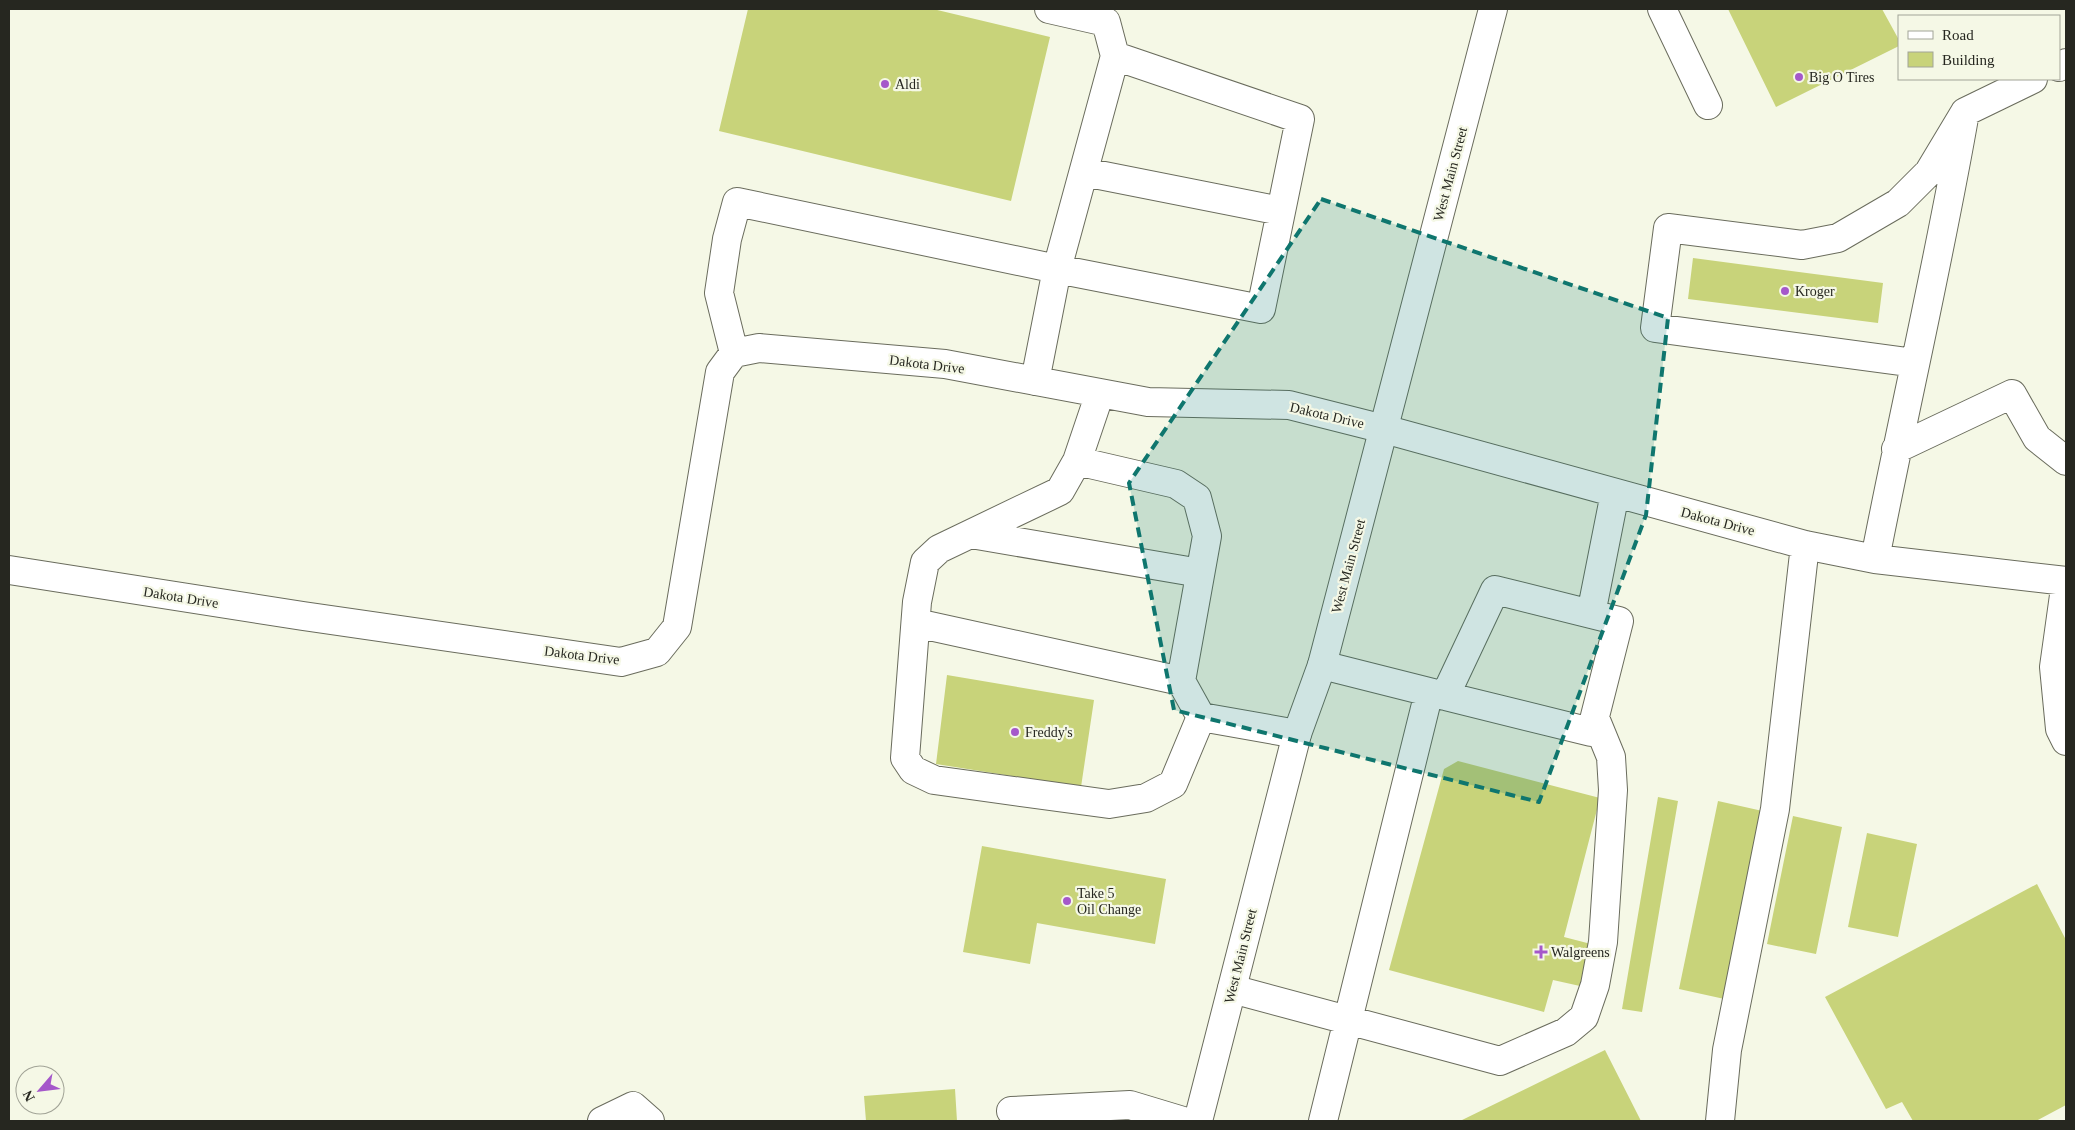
<svg xmlns="http://www.w3.org/2000/svg" width="2075" height="1130" font-family="'Times New Roman',serif">
<style>
.building{fill:#c8d37a}
.lines{fill:none;stroke-linecap:round;stroke-linejoin:round}
.minor-casing{stroke:#6a6c5d;stroke-width:30}
.major-casing{stroke:#6a6c5d;stroke-width:30}
.minor{stroke:#fff;stroke-width:28}
.major{stroke:#fff;stroke-width:28}
.marked{fill:#0f766e;fill-opacity:0.2;stroke:#0f766e;stroke-width:4;stroke-dasharray:10 6;stroke-linejoin:round}
.poi-dot{fill:#a558ca;stroke:#f5f8e6;stroke-width:2}
.labels{text-anchor:middle;stroke-width:4.5;stroke-linejoin:round;paint-order:stroke}
.poi-label{font-size:14px;fill:#262720;stroke:#f5f8e6;text-anchor:start}
.street-label{font-size:14px;fill:#262720;stroke:#f5f8e6}
</style>
<rect width="100%" height="100%" fill="#f5f8e6"/>
<!-- building -->
<path class="building" d="M 748,9 L 933,9 L 1050,37 L 1011,201 L 719,131 Z
M 1728,9 L 1882,9 L 1899,40 L 1899,46 L 1776,107 Z
M 1693,258 L 1883,283 L 1878,323 L 1688,299 Z
M 947,675 L 1094,700 L 1081,787 L 936,764 Z
M 1458,761 L 1600,798 L 1564,937 L 1591,944 L 1580,986 L 1553,980 L 1544,1012 L 1389,970 L 1444,769 Z
M 1658,797 L 1678,801 L 1642,1012 L 1622,1009 Z
M 1718,801 L 1767,812 L 1729,1000 L 1679,989 Z
M 1793,816 L 1842,827 L 1816,954 L 1767,944 Z
M 1867,833 L 1917,844 L 1898,937 L 1848,927 Z
M 982,846 L 1166,879 L 1155,944 L 1037,923 L 1030,964 L 963,952 Z
M 2037,884 L 2066,940 L 2066,1105 L 2036,1121 L 1913,1121 L 1902,1102 L 1886,1109 L 1825,997 Z
M 1605,1050 L 1641,1121 L 1460,1121 Z
M 955,1089 L 957,1121 L 866,1121 L 864,1096 Z"/>
<g class="lines">
<defs>
<path id="minor" d="M 1662,9 L 1708,105
M 2059,67 L 2066,63
M 1084,172 L 1281,211
M 734,353 L 719,293 L 727,239 L 737,202 L 1057,269 L 1261,309 L 1300,119 L 1115,56 L 1106,22 L 1049,9
M 1915,363 L 1655,328 L 1668,228 L 1802,245 L 1838,238 L 1898,203 L 1929,172 L 1965,112
M 1035,381 L 1057,269 L 1115,56
M 1100,393 L 1077,461 L 1060,491 L 939,549 L 925,562 L 917,602 L 905,758 L 913,770 L 934,780 L 1109,804 L 1146,798 L 1173,784 L 1201,717
M 1896,449 L 2012,394 L 2037,438 L 2066,461
M 1077,461 L 1176,484 L 1197,498 L 1207,536 L 1181,681 L 1201,717 L 1297,734
M 971,534 L 1200,573
M 1875,559 C 1904,410 1939,262 1965,112 L 2033,79
M 9,570 L 303,616 L 621,662 L 657,652 L 677,627 L 720,372 L 734,353 L 759,348 L 945,364 L 1148,402 L 1289,405 L 1384,429 L 1805,545 L 1875,559 L 2066,581
M 2066,581 L 2054,667 L 2060,729 L 2066,741
M 1591,614 L 1615,493
M 916,623 L 1181,681
M 1322,665 L 1445,696 L 1495,590 L 1619,621 L 1591,732 L 1445,696
M 1232,989 L 1500,1061 L 1566,1032 L 1584,1017 L 1595,985 L 1603,942 L 1613,790 L 1611,757 L 1595,718
M 1011,1111 L 1130,1105 L 1183,1121
M 602,1121 L 633,1106 L 650,1121
M 1323,1121 L 1429,692
M 1720,1121 L 1727,1050 L 1775,809 L 1805,545"/>
<path id="major" d="M 1198,1121 L 1297,734 L 1322,665 L 1493,9"/>
</defs>
<!-- minor casing -->
<use href="#minor" class="minor-casing"/>
<!-- major casing -->
<use href="#major" class="major-casing"/>
<!-- minor -->
<use href="#minor" class="minor"/>
<!-- major -->
<use href="#major" class="major"/>
</g>
<!-- marked area -->
<path class="marked" d="M 1321,199 L 1668,318 L 1646,515 L 1539,802 L 1174,710 L 1129,483 Z"/>
<!-- markers -->
<g class="poi-dot">
<circle cx="1799" cy="77" r="5"/>
<circle cx="885" cy="84" r="5"/>
<circle cx="1785" cy="291" r="5"/>
<circle cx="1015" cy="732" r="5"/>
<circle cx="1067" cy="901" r="5"/>
<path d="M1538.5 944.5h5v5h5v5h-5v5h-5v-5h-5v-5h5z"/>
</g>
<g class="labels">
<!-- poi labels -->
<g class="poi-label">
<text x="1809" y="82">Big O Tires</text>
<text x="895" y="89">Aldi</text>
<text x="1795" y="296">Kroger</text>
<text x="1025" y="737">Freddy's</text>
<text x="1077" y="898">Take 5<tspan x="1077" dy="16">Oil Change</tspan></text>
<text x="1551" y="957">Walgreens</text>
</g>
<!-- street labels -->
<g class="street-label">
<text transform="translate(1450 174) rotate(-75)" y="5">West Main Street</text>
<text transform="translate(927 364) rotate(7)" y="5">Dakota Drive</text>
<text transform="translate(1327 415) rotate(13)" y="5">Dakota Drive</text>
<text transform="translate(1718 521) rotate(15)" y="5">Dakota Drive</text>
<text transform="translate(1348 566) rotate(-75)" y="5">West Main Street</text>
<text transform="translate(181 597) rotate(9)" y="5">Dakota Drive</text>
<text transform="translate(582 655) rotate(7)" y="5">Dakota Drive</text>
<text transform="translate(1240 956) rotate(-76)" y="5">West Main Street</text>
</g>
</g>
<!-- border -->
<rect width="2075" height="1130" fill="none" stroke="#262720" stroke-width="20"/>
<!-- legend -->
<rect x="1898" y="15" width="162" height="65" fill="#f5f8e6" stroke="#a2a497"/>
<rect x="1908" y="31" width="25" height="8" fill="#ffffff" stroke="#a2a497"/>
<text x="1942" y="40" font-size="15" fill="#262720">Road</text>
<rect x="1908" y="52" width="25" height="15" fill="#c8d37a" stroke="#a2a497"/>
<text x="1942" y="65" font-size="15" fill="#262720">Building</text>
<!-- north arrow -->
<g transform="translate(40 1090) rotate(242)"><circle r="24" fill="#f5f8e6" stroke="#a2a497"/>
<path d="M0-4L9 19L0 12L-9 19Z" fill="#a558ca"/>
<text y="-8" font-size="14" font-weight="bold" text-anchor="middle" fill="#262720">N</text>
</g>
</svg>
